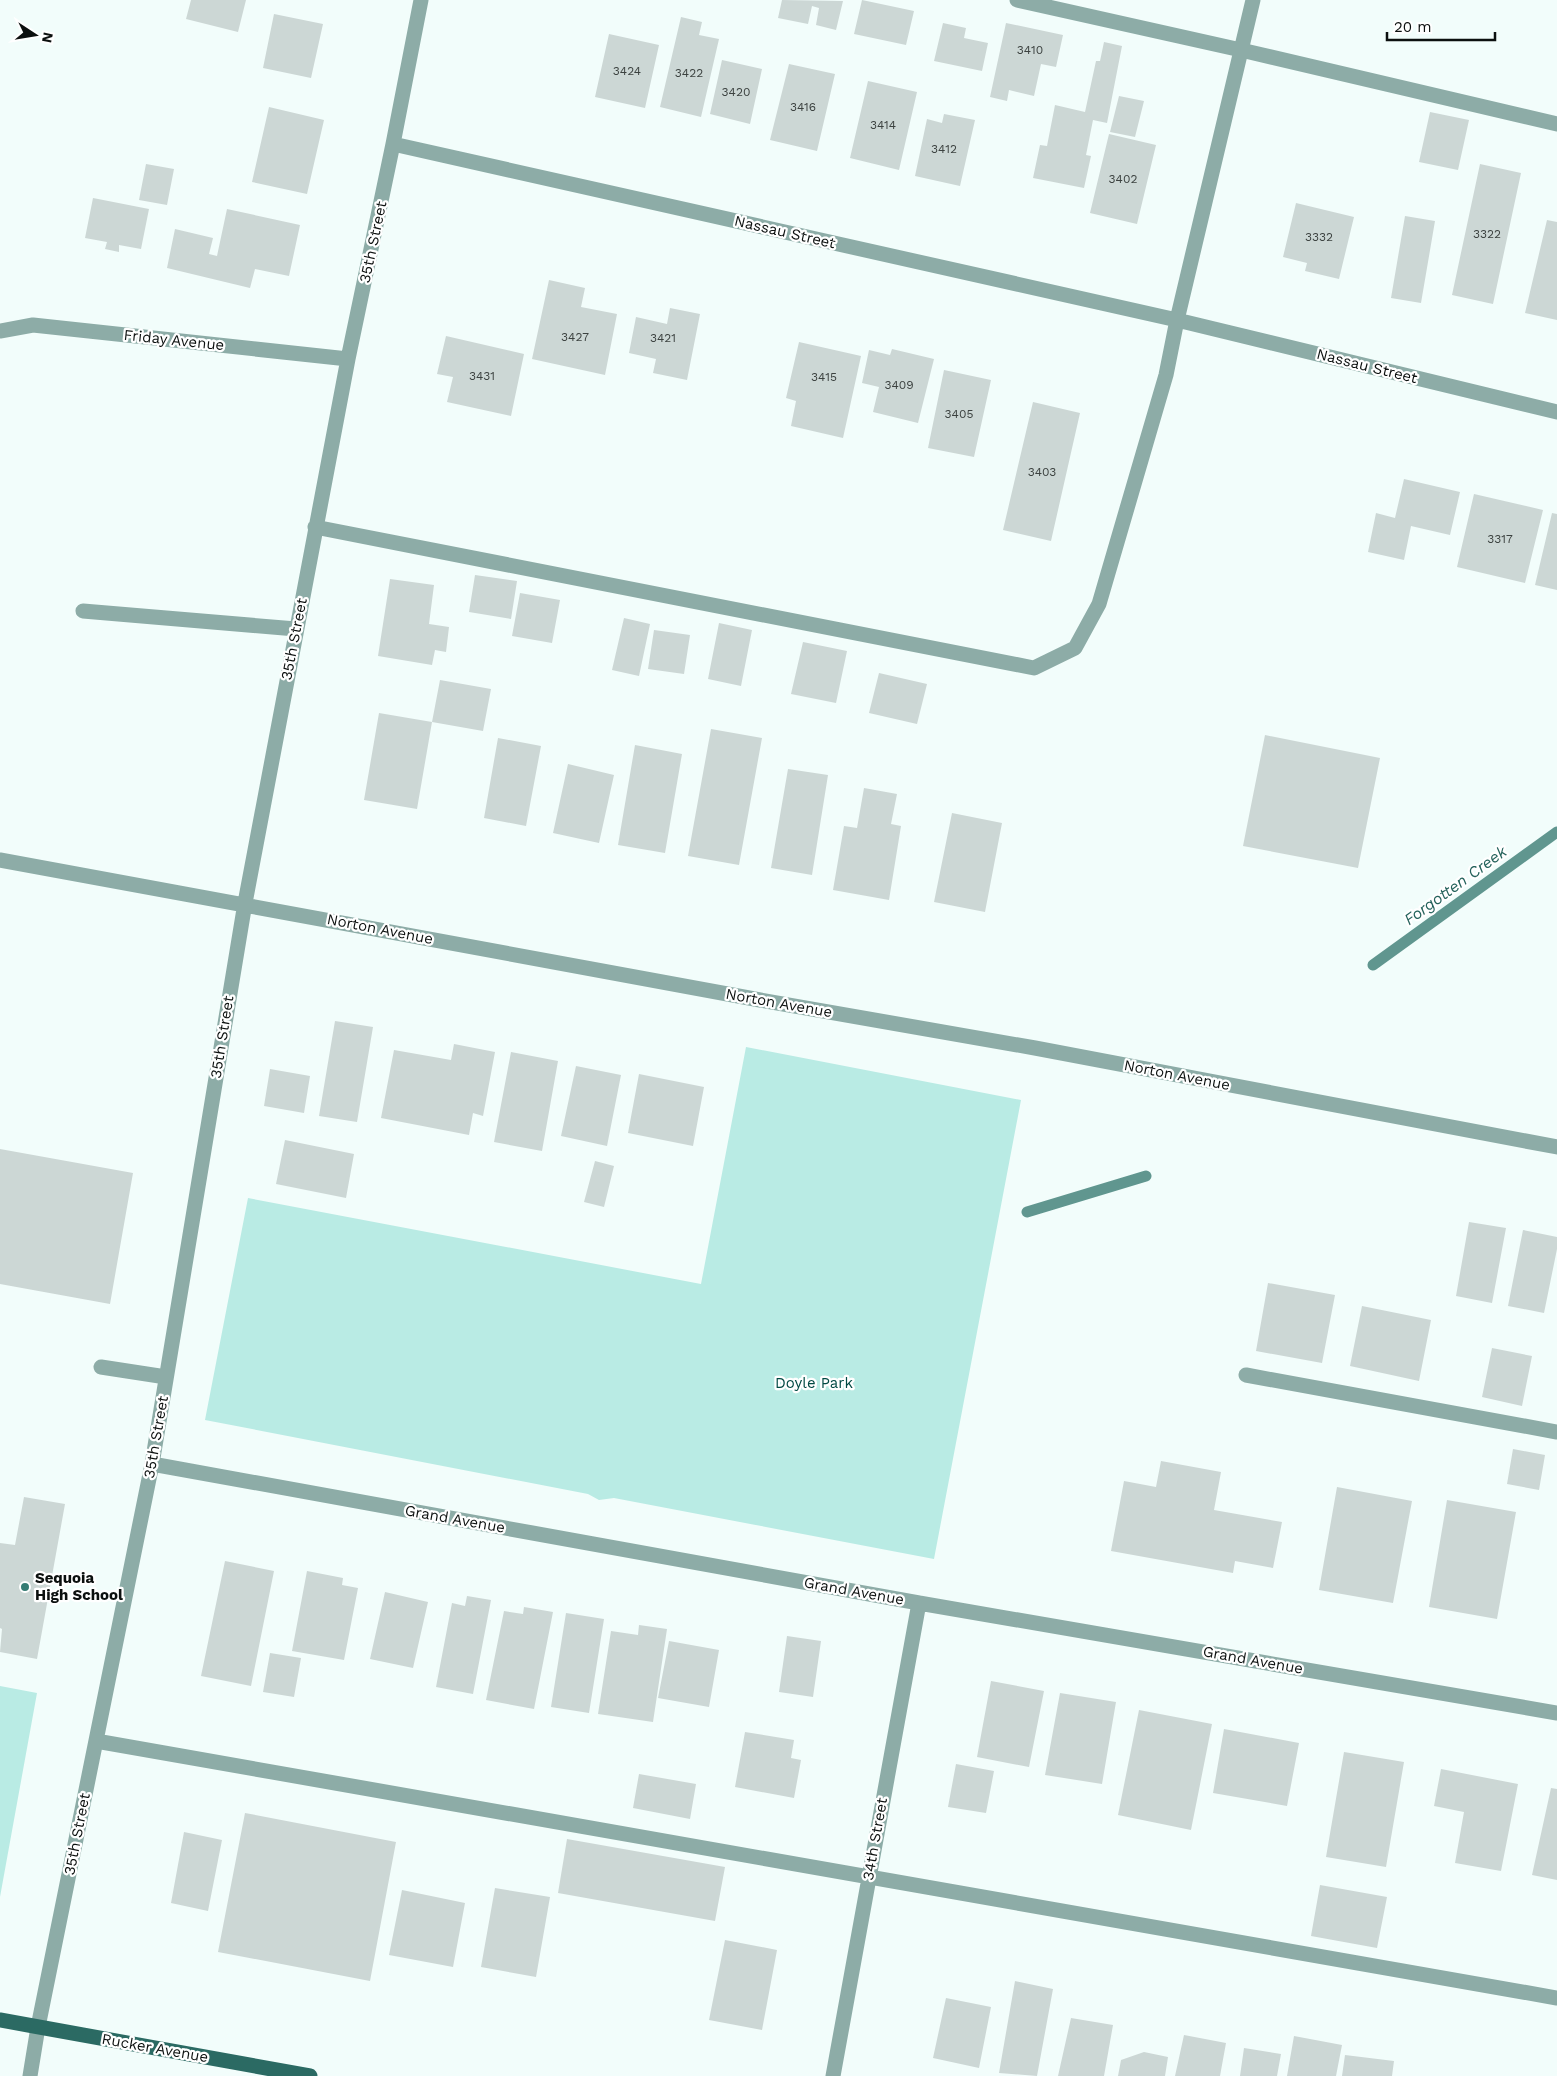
<svg xmlns="http://www.w3.org/2000/svg" width="1557" height="2076" font-family="'Work Sans',sans-serif">
<style>
.green{fill:#b9ebe4}
.lines{fill:none;stroke-linecap:round;stroke-linejoin:round}
.stream{stroke:#60968f;stroke-width:11}
.building{fill:#ccd7d5}
.minor{stroke:#8daca7;stroke-width:15}
.major{stroke:#2b6a63;stroke-width:15}
.poi-dot{fill:#347b73;stroke:#fff;stroke-width:2}
.labels{text-anchor:middle;stroke-width:4.5;stroke-linejoin:round;paint-order:stroke}
.number-label{font-size:12px;fill:#3c4240}
.street-label{font-size:15px;fill:#0c100f;stroke:#fff}
.park-label{font-size:15px;fill:#004943;stroke:#fff}
.poi-label{font-size:15px;font-weight:bold;fill:#0c100f;stroke:#fff;text-anchor:start}
.water-label{font-size:16px;font-style:italic;fill:#24625b;stroke:#fff}
</style>
<rect width="100%" height="100%" fill="#f2fdfb"/>
<!-- green -->
<path class="green" d="M 746,1047 L 1021,1100 L 934,1559 L 614,1498 L 599,1500 L 588,1494 L 205,1420 L 248,1198 L 701,1284 Z
M 0,1686 L 37,1693 L 0,1897 Z"/>
<g class="lines">
<!-- stream -->
<path class="stream" d="M 1373,965 L 1557,832
M 1027,1212 L 1146,1176"/>
</g>
<!-- building -->
<path class="building" d="M 191,0 L 246,0 L 238,32 L 186,19 Z
M 782,0 L 843,1 L 836,30 L 816,25 L 819,8 L 812,6 L 808,24 L 778,18 Z
M 862,0 L 914,11 L 906,45 L 854,34 Z
M 274,14 L 323,24 L 311,78 L 263,68 Z
M 681,17 L 702,22 L 699,35 L 719,39 L 701,117 L 660,107 Z
M 943,23 L 966,28 L 964,38 L 988,43 L 982,71 L 934,61 Z
M 1006,23 L 1063,35 L 1056,67 L 1041,64 L 1034,96 L 1009,90 L 1007,101 L 990,97 Z
M 609,34 L 659,45 L 645,108 L 595,97 Z
M 1104,42 L 1122,46 L 1107,123 L 1093,120 L 1086,155 L 1091,156 L 1084,188 L 1033,178 L 1040,145 L 1047,146 L 1055,105 L 1085,112 L 1096,61 L 1100,61 Z
M 722,60 L 762,69 L 750,124 L 710,114 Z
M 789,64 L 835,74 L 817,151 L 770,140 Z
M 868,81 L 917,92 L 899,170 L 850,158 Z
M 1119,96 L 1144,101 L 1135,137 L 1110,132 Z
M 269,107 L 324,120 L 307,194 L 252,182 Z
M 1430,112 L 1469,120 L 1458,170 L 1419,162 Z
M 944,114 L 975,120 L 960,186 L 915,176 L 927,119 L 942,123 Z
M 1109,134 L 1156,145 L 1137,224 L 1090,213 Z
M 146,164 L 174,169 L 167,205 L 139,200 Z
M 1480,164 L 1521,173 L 1493,304 L 1452,295 Z
M 93,198 L 149,209 L 141,249 L 119,245 L 119,252 L 105,249 L 107,242 L 85,238 Z
M 1296,203 L 1354,217 L 1339,279 L 1305,271 L 1307,263 L 1283,257 Z
M 227,209 L 300,225 L 289,276 L 255,269 L 250,288 L 167,268 L 175,229 L 213,238 L 209,254 L 217,256 Z
M 1405,216 L 1435,221 L 1421,303 L 1391,298 Z
M 1547,220 L 1557,222 L 1557,320 L 1525,313 Z
M 549,280 L 585,288 L 581,307 L 617,314 L 605,375 L 532,359 Z
M 670,308 L 700,314 L 687,380 L 653,373 L 656,359 L 629,353 L 636,317 L 667,324 Z
M 446,336 L 524,354 L 511,416 L 447,402 L 453,377 L 437,374 Z
M 799,342 L 861,356 L 843,438 L 791,426 L 796,401 L 786,398 Z
M 892,349 L 934,359 L 918,423 L 873,412 L 879,387 L 862,383 L 869,350 L 890,355 Z
M 944,370 L 991,380 L 974,457 L 928,448 Z
M 1033,402 L 1080,413 L 1051,541 L 1003,530 Z
M 1404,479 L 1460,492 L 1450,535 L 1411,526 L 1404,560 L 1368,552 L 1376,513 L 1395,518 Z
M 1474,494 L 1543,510 L 1525,583 L 1457,567 Z
M 1552,513 L 1557,514 L 1557,590 L 1535,585 Z
M 475,575 L 517,581 L 511,619 L 469,612 Z
M 390,579 L 434,585 L 429,624 L 449,627 L 446,652 L 435,650 L 432,665 L 378,656 Z
M 520,593 L 560,600 L 552,643 L 512,636 Z
M 624,618 L 650,624 L 639,676 L 612,670 Z
M 719,623 L 752,630 L 741,686 L 708,679 Z
M 654,630 L 690,635 L 684,674 L 648,669 Z
M 803,642 L 847,651 L 836,703 L 791,694 Z
M 879,673 L 927,684 L 917,724 L 869,713 Z
M 440,680 L 491,689 L 483,731 L 432,722 Z
M 379,713 L 432,722 L 417,809 L 364,800 Z
M 711,729 L 762,738 L 739,865 L 688,856 Z
M 1265,735 L 1380,758 L 1358,868 L 1243,846 Z
M 498,738 L 541,746 L 526,826 L 484,818 Z
M 635,745 L 682,754 L 665,853 L 618,845 Z
M 568,764 L 614,775 L 599,843 L 553,833 Z
M 788,769 L 828,775 L 812,875 L 771,868 Z
M 864,788 L 897,794 L 891,824 L 901,826 L 889,900 L 833,890 L 844,826 L 857,828 Z
M 952,813 L 1002,823 L 985,912 L 934,902 Z
M 335,1021 L 373,1027 L 357,1122 L 319,1116 Z
M 454,1044 L 495,1052 L 483,1116 L 473,1113 L 469,1135 L 381,1118 L 394,1050 L 451,1060 Z
M 511,1052 L 558,1061 L 542,1151 L 494,1142 Z
M 576,1066 L 621,1075 L 607,1146 L 561,1136 Z
M 270,1069 L 310,1076 L 304,1113 L 264,1106 Z
M 639,1074 L 704,1087 L 693,1146 L 628,1133 Z
M 285,1140 L 354,1154 L 346,1198 L 276,1184 Z
M 0,1149 L 133,1173 L 110,1304 L 0,1284 Z
M 595,1161 L 614,1166 L 604,1207 L 584,1202 Z
M 1469,1222 L 1506,1228 L 1492,1303 L 1456,1296 Z
M 1523,1230 L 1557,1237 L 1557,1249 L 1544,1313 L 1508,1306 Z
M 1268,1283 L 1335,1295 L 1322,1363 L 1256,1351 Z
M 1362,1306 L 1431,1320 L 1419,1381 L 1350,1366 Z
M 1492,1348 L 1532,1356 L 1522,1406 L 1482,1397 Z
M 1513,1449 L 1545,1455 L 1539,1490 L 1507,1484 Z
M 1161,1461 L 1221,1472 L 1214,1510 L 1282,1522 L 1273,1568 L 1235,1561 L 1233,1573 L 1111,1551 L 1124,1481 L 1156,1487 Z
M 1337,1487 L 1412,1501 L 1393,1603 L 1319,1590 Z
M 24,1497 L 65,1504 L 37,1659 L 0,1652 L 2,1629 L 0,1628 L 0,1543 L 15,1545 Z
M 1447,1500 L 1516,1512 L 1497,1619 L 1429,1607 Z
M 225,1561 L 274,1571 L 251,1686 L 201,1676 Z
M 307,1571 L 343,1578 L 342,1585 L 358,1588 L 344,1660 L 292,1651 Z
M 385,1592 L 428,1602 L 413,1668 L 370,1659 Z
M 467,1596 L 491,1600 L 473,1694 L 436,1687 L 452,1603 L 465,1606 Z
M 524,1607 L 553,1612 L 534,1709 L 486,1700 L 504,1611 L 523,1614 Z
M 566,1613 L 604,1619 L 589,1713 L 551,1707 Z
M 639,1625 L 667,1629 L 653,1722 L 598,1714 L 611,1631 L 638,1635 Z
M 787,1636 L 821,1641 L 813,1697 L 779,1692 Z
M 669,1641 L 719,1650 L 709,1707 L 658,1698 Z
M 270,1653 L 301,1658 L 294,1697 L 263,1692 Z
M 991,1681 L 1044,1691 L 1029,1767 L 977,1757 Z
M 1060,1693 L 1116,1702 L 1102,1784 L 1045,1775 Z
M 1139,1710 L 1212,1724 L 1191,1830 L 1118,1815 Z
M 1224,1729 L 1299,1743 L 1287,1806 L 1213,1793 Z
M 745,1732 L 794,1740 L 791,1758 L 801,1760 L 794,1798 L 735,1787 Z
M 1344,1752 L 1404,1762 L 1386,1867 L 1326,1857 Z
M 956,1764 L 994,1771 L 986,1813 L 948,1807 Z
M 1441,1769 L 1518,1784 L 1501,1871 L 1455,1863 L 1464,1812 L 1434,1806 Z
M 639,1774 L 696,1784 L 690,1819 L 633,1808 Z
M 1551,1788 L 1557,1789 L 1557,1880 L 1532,1875 Z
M 245,1813 L 396,1842 L 370,1981 L 218,1952 Z
M 184,1832 L 222,1840 L 208,1911 L 171,1903 Z
M 567,1839 L 725,1867 L 715,1921 L 558,1893 Z
M 1320,1885 L 1387,1897 L 1377,1948 L 1311,1936 Z
M 495,1888 L 550,1897 L 536,1977 L 481,1967 Z
M 402,1890 L 465,1903 L 453,1967 L 389,1955 Z
M 725,1940 L 777,1950 L 762,2030 L 709,2020 Z
M 1015,1981 L 1053,1989 L 1037,2076 L 999,2073 Z
M 946,1998 L 991,2007 L 979,2068 L 933,2058 Z
M 1071,2018 L 1113,2025 L 1104,2076 L 1058,2076 Z
M 1184,2035 L 1226,2043 L 1220,2076 L 1175,2076 Z
M 1294,2036 L 1342,2045 L 1336,2076 L 1287,2076 Z
M 1244,2048 L 1281,2054 L 1277,2076 L 1240,2076 Z
M 1144,2052 L 1168,2057 L 1165,2076 L 1118,2076 L 1121,2060 Z
M 1345,2055 L 1394,2061 L 1392,2076 L 1342,2076 Z"/>
<g class="lines">
<!-- minor -->
<path class="minor" d="M 1017,0 L 1241,50 L 1557,124
M 393,144 L 1177,320 L 1557,412
M 0,331 L 33,325 L 348,359
M 315,527 L 1034,668 L 1075,648 L 1099,604 L 1166,375 L 1177,320 L 1253,0
M 83,611 L 296,629
M 0,860 L 760,1000 L 1035,1048 L 1557,1147
M 101,1367 L 166,1377
M 1246,1375 L 1557,1432
M 152,1464 L 919,1603 L 1557,1713
M 96,1741 L 1557,1998
M 30,2076 L 38,2027 L 152,1464 L 245,903 L 348,359 L 393,144 L 421,0
M 833,2076 L 919,1603"/>
<!-- major -->
<path class="major" d="M 0,2020 L 310,2076"/>
</g>
<!-- markers -->
<circle class="poi-dot" cx="25" cy="1587" r="5"/>
<g class="labels">
<!-- number labels -->
<g class="number-label">
<text x="1030" y="54">3410</text>
<text x="627" y="75">3424</text>
<text x="689" y="77">3422</text>
<text x="736" y="96">3420</text>
<text x="803" y="111">3416</text>
<text x="883" y="129">3414</text>
<text x="944" y="153">3412</text>
<text x="1123" y="183">3402</text>
<text x="1487" y="238">3322</text>
<text x="1319" y="241">3332</text>
<text x="575" y="341">3427</text>
<text x="663" y="342">3421</text>
<text x="482" y="380">3431</text>
<text x="824" y="381">3415</text>
<text x="899" y="389">3409</text>
<text x="959" y="418">3405</text>
<text x="1042" y="476">3403</text>
<text x="1500" y="543">3317</text>
</g>
<!-- street labels -->
<g class="street-label">
<text transform="translate(785 232) rotate(13)" y="5">Nassau Street</text>
<text transform="translate(373 242) rotate(-78)" y="5">35th Street</text>
<text transform="translate(174 340) rotate(6)" y="5">Friday Avenue</text>
<text transform="translate(1367 366) rotate(14)" y="5">Nassau Street</text>
<text transform="translate(294 639) rotate(-79)" y="5">35th Street</text>
<text transform="translate(380 929) rotate(11)" y="5">Norton Avenue</text>
<text transform="translate(779 1003) rotate(10)" y="5">Norton Avenue</text>
<text transform="translate(222 1037) rotate(-81)" y="5">35th Street</text>
<text transform="translate(1177 1075) rotate(11)" y="5">Norton Avenue</text>
<text transform="translate(156 1437) rotate(-80)" y="5">35th Street</text>
<text transform="translate(455 1519) rotate(10)" y="5">Grand Avenue</text>
<text transform="translate(854 1591) rotate(10)" y="5">Grand Avenue</text>
<text transform="translate(1253 1660) rotate(10)" y="5">Grand Avenue</text>
<text transform="translate(77 1834) rotate(-79)" y="5">35th Street</text>
<text transform="translate(875 1839) rotate(-80)" y="5">34th Street</text>
<text transform="translate(155 2048) rotate(10)" y="5">Rucker Avenue</text>
</g>
<!-- park labels -->
<g class="park-label">
<text x="814" y="1388">Doyle Park</text>
</g>
<!-- poi labels -->
<g class="poi-label">
<text x="35" y="1583">Sequoia<tspan x="35" dy="17">High School</tspan></text>
</g>
<!-- water labels -->
<g class="water-label">
<text transform="translate(1455 885) rotate(-36)" y="6">Forgotten Creek</text>
</g>
</g>
<!-- north arrow -->
<g transform="translate(35 35) rotate(102)" stroke="#ffffff" stroke-width="4" paint-order="stroke">
<path d="M0-4L9 19L0 12L-9 19Z" fill="#0c100f"/>
<text y="-8" font-size="14" font-weight="bold" text-anchor="middle" fill="#0c100f">N</text>
</g>
<!-- scale -->
<path d="M1387 32v8h108v-8" fill="none" stroke="#0c100f" stroke-width="2.5"/>
<text x="1394" y="32" font-size="15" fill="#0c100f" stroke="#ffffff" stroke-width="4" paint-order="stroke">20 m</text>
</svg>
